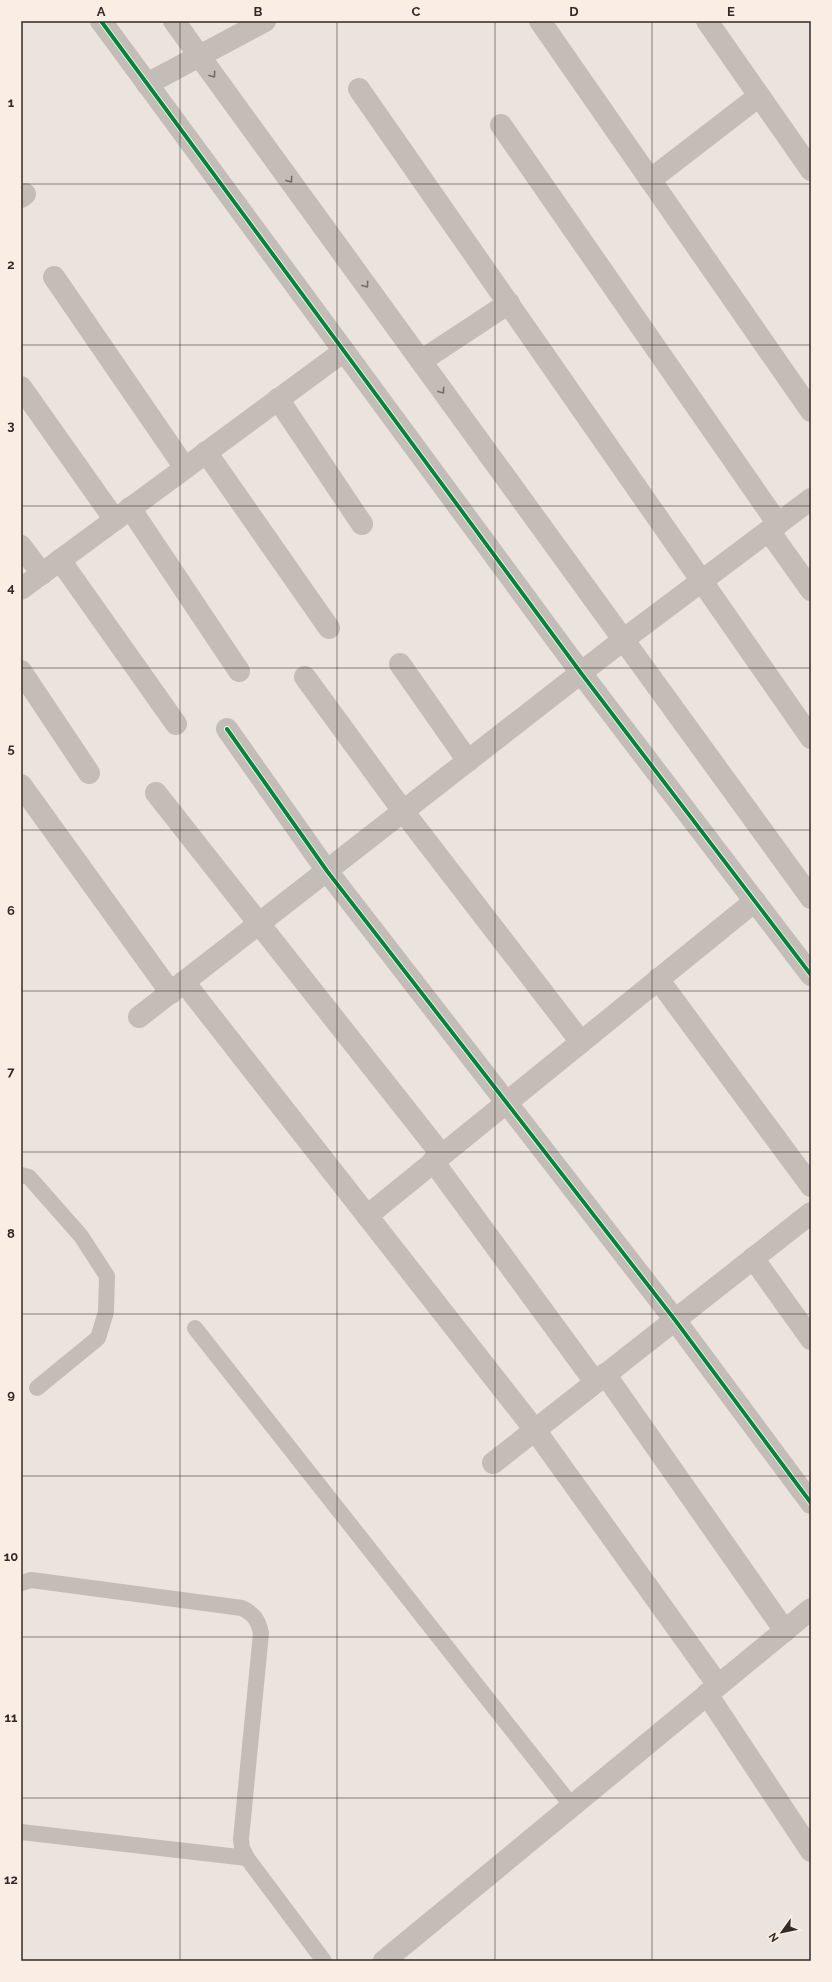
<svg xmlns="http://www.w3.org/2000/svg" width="832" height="1982" viewBox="0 0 832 1982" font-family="Raleway,sans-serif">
<rect width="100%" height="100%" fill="#ebe4de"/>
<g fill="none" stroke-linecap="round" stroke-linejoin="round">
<g stroke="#c4bcb7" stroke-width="16">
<path d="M21,1175L29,1177L81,1236L107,1276L106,1312L98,1338L37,1388"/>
<path d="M195,1328L572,1806"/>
<path d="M21,1583L31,1580L242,1608C254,1614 258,1620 261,1633L241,1839L242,1848L247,1858L324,1961"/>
<path d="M21,1832L247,1858"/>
</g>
<g stroke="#c4bcb7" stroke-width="22">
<path d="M101,21L581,673L811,975"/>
<path d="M174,21L811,898"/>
<path d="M540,21L811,411"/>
<path d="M707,21L811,170"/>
<path d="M147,84L265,21"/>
<path d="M359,89L811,738"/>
<path d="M501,125L778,524"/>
<path d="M650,180L759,96"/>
<path d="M21,197L25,194"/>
<path d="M54,277L185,468"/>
<path d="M421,361L509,303"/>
<path d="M21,387L115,520"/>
<path d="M278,399L362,524"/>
<path d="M206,452L329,628"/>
<path d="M130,508L239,671"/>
<path d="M769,531L811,590"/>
<path d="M21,546L42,574"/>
<path d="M60,560L176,724"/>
<path d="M21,589L344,351"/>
<path d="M400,664L468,761"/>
<path d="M21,671L89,773"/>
<path d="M305,677L403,811L581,1042"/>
<path d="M227,729L327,871L675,1320L811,1503"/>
<path d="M21,785L171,993"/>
<path d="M156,793L441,1154"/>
<path d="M658,979L811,1186"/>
<path d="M184,982L535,1430L718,1685"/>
<path d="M139,1017L623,640L811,499"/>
<path d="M433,1161L595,1382"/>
<path d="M367,1216L755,901"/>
<path d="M753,1258L811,1339"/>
<path d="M605,1374L785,1631"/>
<path d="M493,1463L811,1213"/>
<path d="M707,1694L811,1851"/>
<path d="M384,1961L811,1609"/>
</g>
<g stroke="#f9ede4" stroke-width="6">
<g id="cycleway">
<path d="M101,21L581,673L811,975"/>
<path d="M227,729L327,871L675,1320L811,1503"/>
</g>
</g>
<use href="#cycleway" stroke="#00873e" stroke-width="4"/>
</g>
<defs><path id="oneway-chevron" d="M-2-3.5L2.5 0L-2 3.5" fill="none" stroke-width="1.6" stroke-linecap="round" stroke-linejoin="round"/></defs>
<g stroke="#756b67">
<use href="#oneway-chevron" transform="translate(213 75) rotate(54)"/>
<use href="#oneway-chevron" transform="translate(290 180) rotate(54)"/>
<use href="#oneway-chevron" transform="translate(366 285) rotate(54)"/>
<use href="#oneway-chevron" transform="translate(442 391) rotate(54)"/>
</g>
<path fill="none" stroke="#342926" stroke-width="1" stroke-opacity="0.55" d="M180,21V1961M337,21V1961M495,21V1961M652,21V1961M21,184H811M21,345H811M21,506H811M21,668H811M21,830H811M21,991H811M21,1152H811M21,1314H811M21,1476H811M21,1637H811M21,1798H811"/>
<rect width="832" height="1982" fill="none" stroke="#f9ede4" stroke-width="44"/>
<g transform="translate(782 1932) rotate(237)" stroke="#f9ede4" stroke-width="3" paint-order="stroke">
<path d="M0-3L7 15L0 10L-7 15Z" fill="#342926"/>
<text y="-6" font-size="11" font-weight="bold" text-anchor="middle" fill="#342926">N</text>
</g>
<rect x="22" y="22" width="788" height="1938" fill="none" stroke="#342926" stroke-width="1.5"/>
<g font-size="13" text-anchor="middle" font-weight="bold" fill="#342926">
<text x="101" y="16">A</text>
<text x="258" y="16">B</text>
<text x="416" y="16">C</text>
<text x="574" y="16">D</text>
<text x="731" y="16">E</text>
<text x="11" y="107">1</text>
<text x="11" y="269">2</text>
<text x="11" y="430">3</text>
<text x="11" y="592">4</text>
<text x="11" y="753">5</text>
<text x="11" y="915">6</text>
<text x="11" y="1076">7</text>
<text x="11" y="1238">8</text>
<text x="11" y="1399">9</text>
<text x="11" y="1561">10</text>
<text x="11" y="1722">11</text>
<text x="11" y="1884">12</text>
</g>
</svg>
